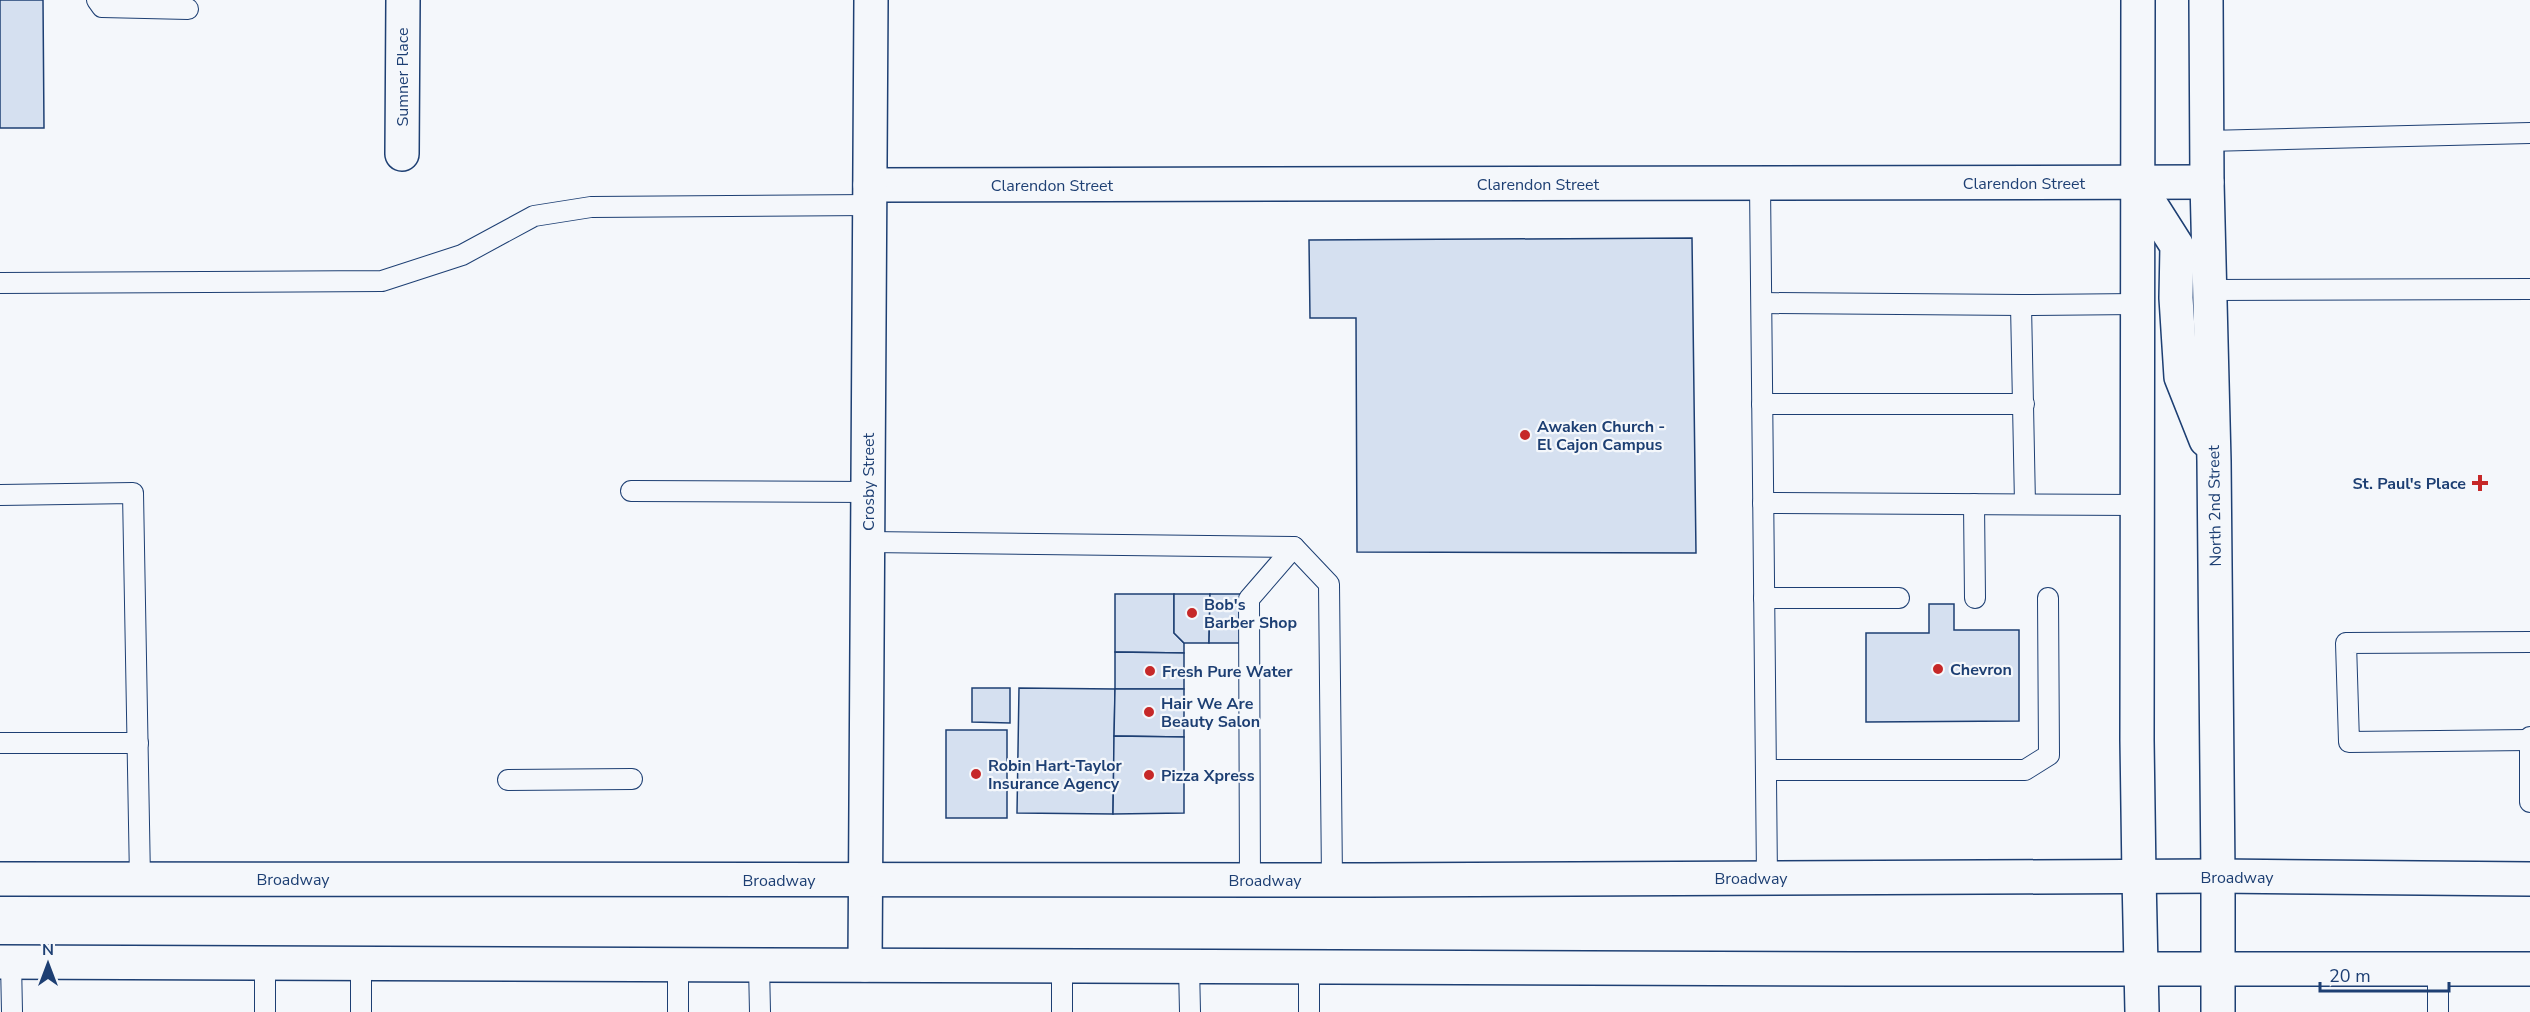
<svg xmlns="http://www.w3.org/2000/svg" width="2530" height="1012" viewBox="0 0 2530 1012" font-family="'Nunito Sans',sans-serif">
<rect width="100%" height="100%" fill="#f4f7fb"/>
<g fill="#d5e0f0" stroke="#1d3f73" stroke-width="1.5">
<path d="M0,0H43L44,128H0Z"/>
<path d="M1692,238L1696,553L1357,552L1356,318H1310L1309,240Z"/>
<path d="M1115,594H1174V633L1184,643V653L1115,652Z"/>
<path d="M1174,594H1210L1209,643H1184L1174,633Z"/>
<path d="M1210,594H1247V643H1209Z"/>
<path d="M1929,604H1954V630H2019V721L1866,722V633H1929Z"/>
<path d="M1115,652L1184,653V689H1115Z"/>
<path d="M972,688H1010V723L972,722Z"/>
<path d="M1019,688L1115,689L1113,814L1017,813Z"/>
<path d="M1115,689H1184V737L1114,736Z"/>
<rect x="946" y="730" width="61" height="88"/>
<path d="M1114,736L1184,737V813L1113,814Z"/>
</g>
<g fill="none" stroke-linecap="round" stroke-linejoin="round">
<g stroke="#1d3f73" stroke-width="22">
<g id="lane">
<path d="M97,0L102,7L188,9"/>
<path d="M2207,141L2530,133"/>
<path d="M1760,184L1767,878"/>
<path d="M0,283L382,281L462,255L534,216L591,207L870,205"/>
<path d="M2210,290L2530,289"/>
<path d="M1762,303L2021,305"/>
<path d="M1762,404H2024"/>
<path d="M631,491L868,492"/>
<path d="M0,495L133,493L140,879"/>
<path d="M1763,503L2137,505"/>
<path d="M1974,504L1975,598"/>
<path d="M2025,504L2021,305L2137,304"/>
<path d="M868,542L1294,547L1329,584L1332,880"/>
<path d="M1764,598H1899"/>
<path d="M2530,737V802"/>
<path d="M2528,740L2349,742L2346,643L2530,642"/>
<path d="M0,743H138"/>
<path d="M1766,770H2025L2049,755L2048,598"/>
<path d="M508,780L632,779"/>
<path d="M1250,880L1249,599L1294,547"/>
<path d="M11,962L12,1012"/>
<path d="M265,964V1012"/>
<path d="M361,964V1012"/>
<path d="M678,965V1012"/>
<path d="M759,965L760,1012"/>
<path d="M1062,966V1012"/>
<path d="M1189,966L1190,1012"/>
<path d="M1309,967V1012"/>
<path d="M2438,969V1012"/>
</g>
</g>
<g stroke="#1d3f73" stroke-width="36">
<g id="street">
<path d="M402,154L403,0"/>
<path d="M870,185L2207,182"/>
<path d="M865,965L871,0"/>
</g>
</g>
<g stroke="#1d3f73" stroke-width="36">
<g id="secondary">
<path d="M2138,0L2137,740L2139,877"/>
<path d="M2206,0L2207,182L2214,461L2218,876"/>
<path d="M2137,183L2177,246L2176,298L2181,377L2206,440"/>
</g>
</g>
<g stroke="#1d3f73" stroke-width="36">
<g id="primary">
<path d="M2218,876V1012"/>
<path d="M2139,877L2142,1012"/>
<path d="M0,879L1369,880L2218,876L2530,879"/>
<path d="M0,962L1855,969H2530"/>
</g>
</g>
<use href="#lane" stroke="#f4f7fb" stroke-width="20"/>
<use href="#street" stroke="#f4f7fb" stroke-width="33"/>
<use href="#secondary" stroke="#f4f7fb" stroke-width="33"/>
<use href="#primary" stroke="#f4f7fb" stroke-width="33"/>
</g>
<g fill="#c62828" stroke="#f4f7fb" stroke-width="2">
<circle cx="1525" cy="435" r="6"/>
<path d="M2477 474h6v6h6v6h-6v6h-6v-6h-6v-6h6z"/>
<circle cx="1192" cy="613" r="6"/>
<circle cx="1938" cy="669" r="6"/>
<circle cx="1150" cy="671" r="6"/>
<circle cx="1149" cy="712" r="6"/>
<circle cx="976" cy="774" r="6"/>
<circle cx="1149" cy="775" r="6"/>
</g>
<g text-anchor="middle" stroke-width="4.5" stroke-linejoin="round" paint-order="stroke">
<g font-size="16" fill="#1d3f73" stroke="#f4f7fb">
<text transform="translate(402 77) rotate(-90)" y="6">Sumner Place</text>
<text x="2024" y="189">Clarendon Street</text>
<text x="1538" y="190">Clarendon Street</text>
<text x="1052" y="191">Clarendon Street</text>
<text transform="translate(868 482) rotate(-90)" y="6">Crosby Street</text>
<text transform="translate(2214 506) rotate(-91)" y="6">North 2nd Street</text>
<text x="2237" y="883">Broadway</text>
<text x="1751" y="884">Broadway</text>
<text x="293" y="885">Broadway</text>
<text x="779" y="886">Broadway</text>
<text x="1265" y="886">Broadway</text>
</g>
<g font-size="16" font-weight="bold" fill="#1d3f73" stroke="#f4f7fb" text-anchor="start">
<text x="1537" y="432">Awaken Church -<tspan x="1537" dy="18">El Cajon Campus</tspan></text>
<text x="2466" y="489" text-anchor="end">St. Paul's Place</text>
<text x="1204" y="610">Bob's<tspan x="1204" dy="18">Barber Shop</tspan></text>
<text x="1950" y="675">Chevron</text>
<text x="1162" y="677">Fresh Pure Water</text>
<text x="1161" y="709">Hair We Are<tspan x="1161" dy="18">Beauty Salon</tspan></text>
<text x="988" y="771">Robin Hart-Taylor<tspan x="988" dy="18">Insurance Agency</tspan></text>
<text x="1161" y="781">Pizza Xpress</text>
</g>
</g>
<g transform="translate(48 964)" stroke="#f4f7fb" stroke-width="4.5" paint-order="stroke">
<path d="M0-4.5L10 22L0 15L-10 22Z" fill="#1d3f73"/>
<text y="-9" font-size="16" font-weight="bold" text-anchor="middle" fill="#1d3f73">N</text>
</g>
<path d="M2320 982v9h129v-9" fill="none" stroke="#1d3f73" stroke-width="3"/>
<text x="2329" y="982" font-size="18" fill="#1d3f73" stroke="#f4f7fb" stroke-width="4.5" paint-order="stroke">20 m</text>
</svg>
